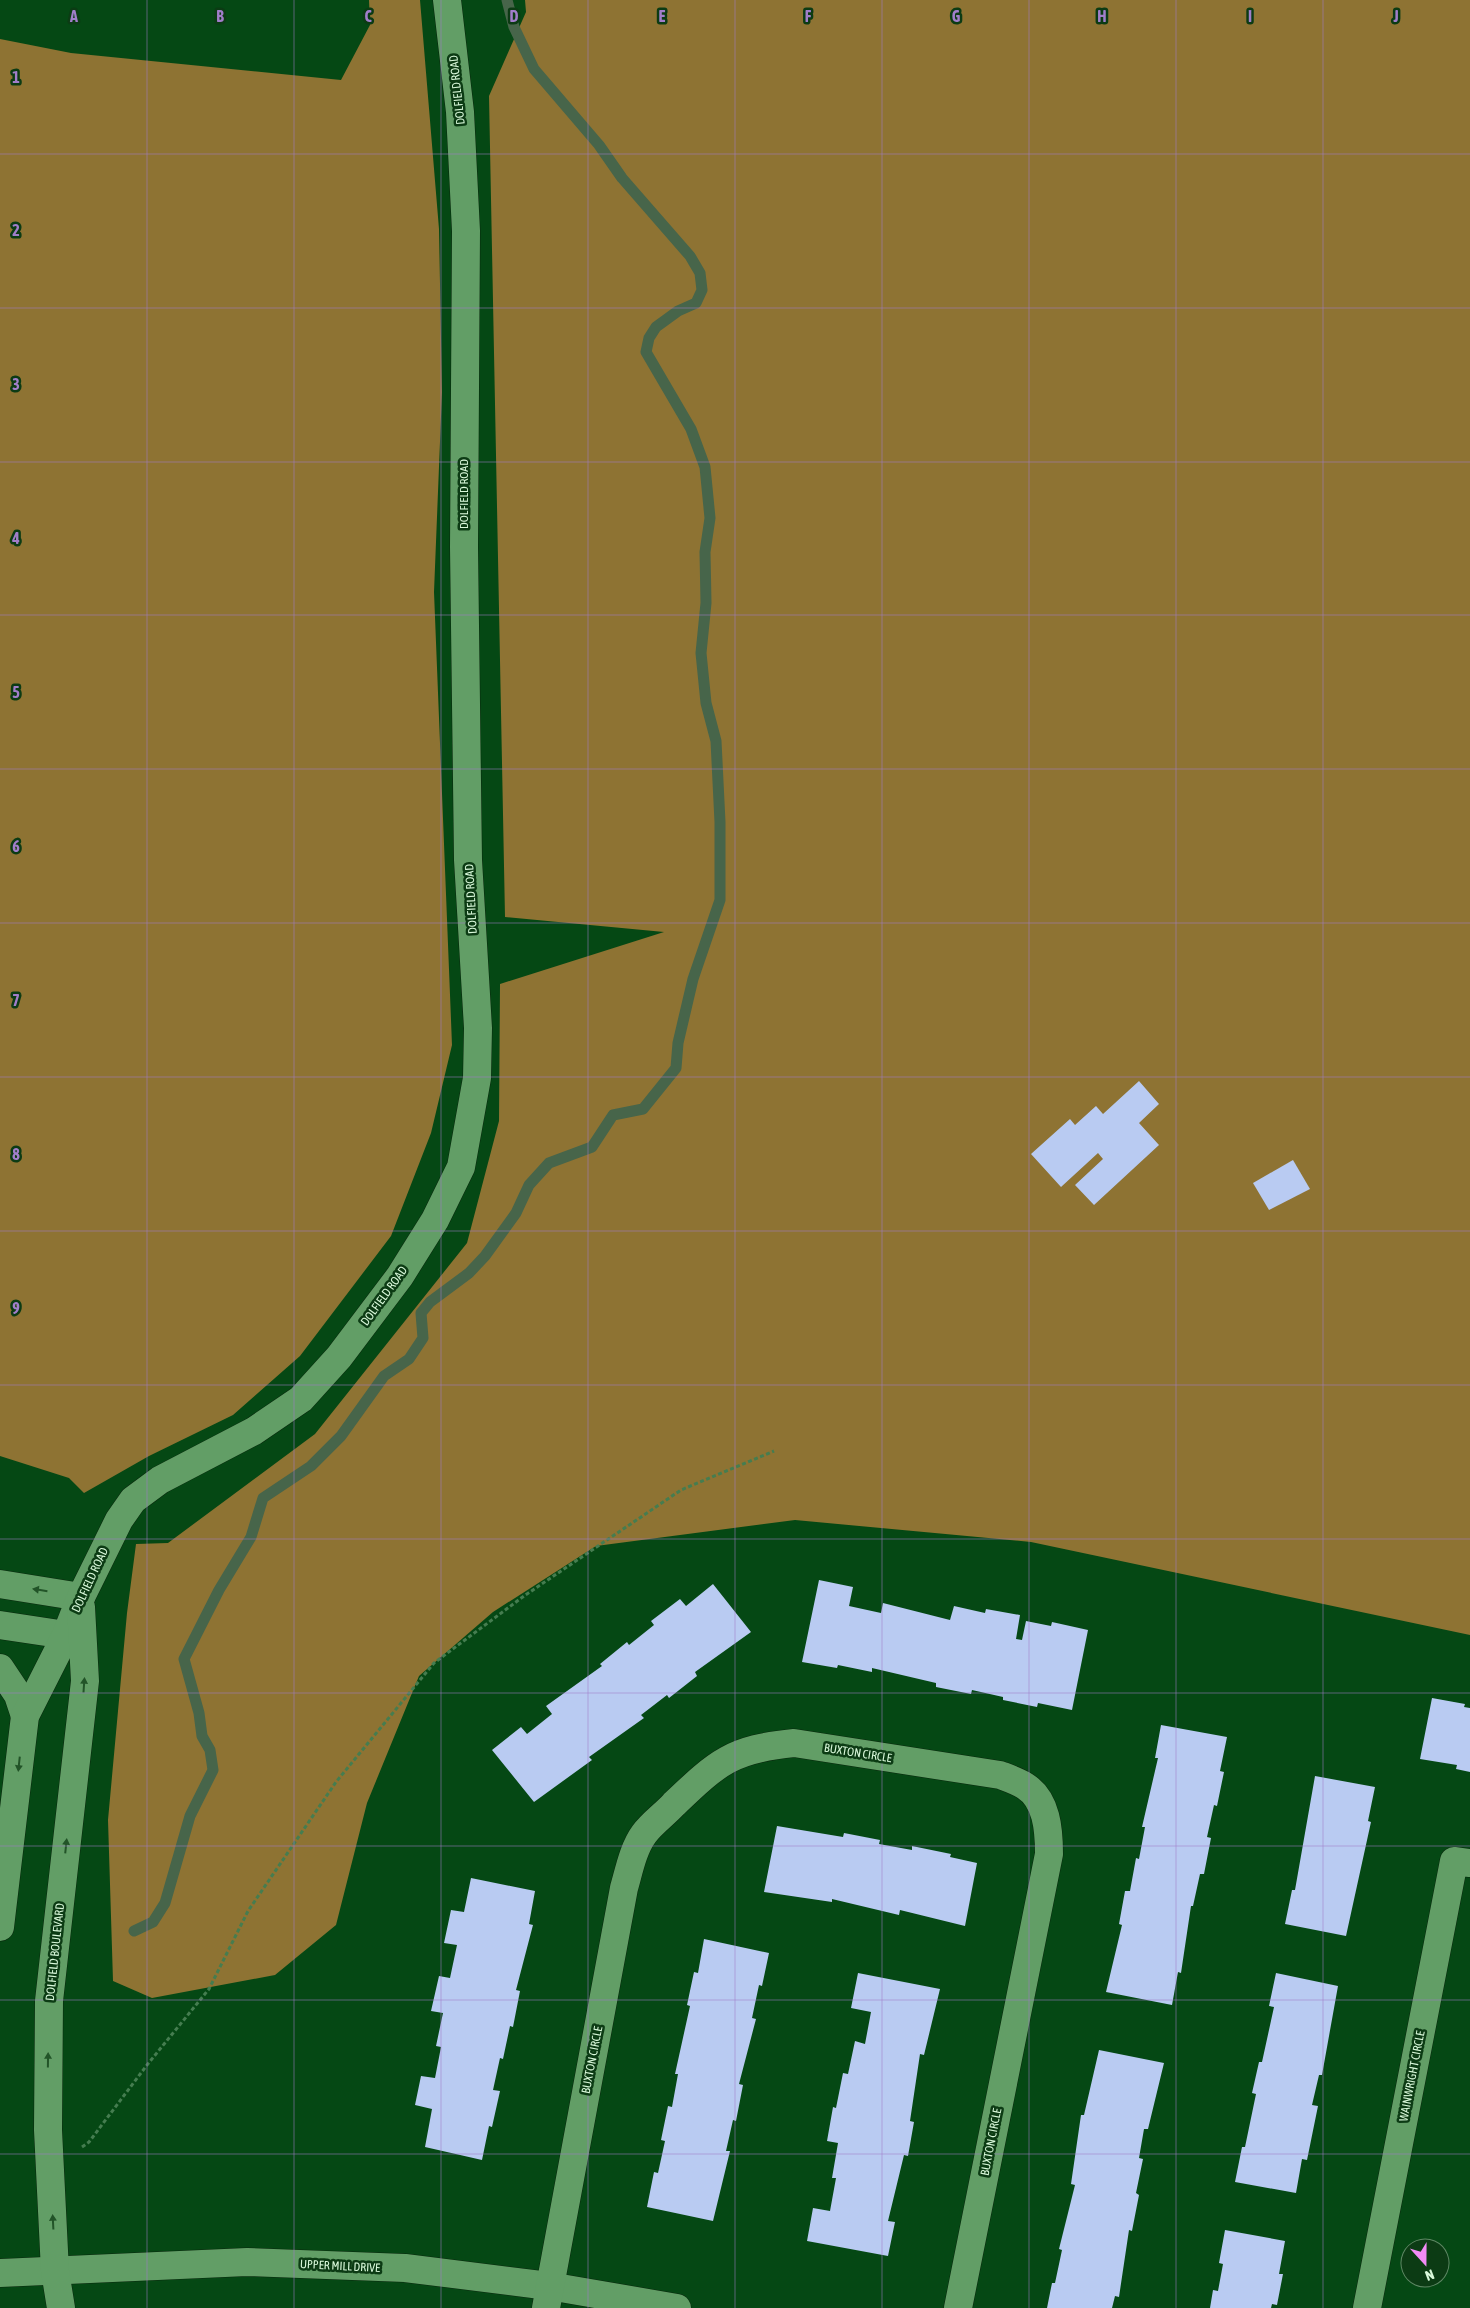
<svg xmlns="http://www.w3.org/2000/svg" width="1470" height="2308" viewBox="0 0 1470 2308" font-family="'Asap Condensed',sans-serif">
<rect width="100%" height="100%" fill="#054814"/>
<g fill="#8e7333">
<path d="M369,0H420L439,229L442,392L434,592L452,1045L431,1133L391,1236L300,1356L233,1415L149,1456L84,1493L69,1478L0,1456V39L71,53L341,80L370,25Z"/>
<path d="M525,0H1470V1635L1031,1542L795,1520L596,1546L493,1612L419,1676L367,1803L336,1925L275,1975L152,1998L113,1981L108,1820L127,1613L136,1544L168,1543L315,1434L467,1243L499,1121L500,984L664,932L505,917L489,96L526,12Z"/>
</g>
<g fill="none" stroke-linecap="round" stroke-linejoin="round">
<path stroke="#47654a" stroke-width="11" d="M134,1931L153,1922L165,1903L190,1816L213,1770L210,1750L202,1736L199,1713L184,1659L219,1590L251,1537L263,1498L311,1466L341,1436L384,1376L409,1359L423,1338L421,1313L430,1302L469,1273L485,1256L516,1213L529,1185L549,1163L592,1147L613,1115L643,1109L676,1068L678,1043L693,979L720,900V822L716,741L706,703L701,653L706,603L705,552L710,518L705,467L691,429L646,352L649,338L656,327L678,311L696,303L702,290L700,273L690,256L622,178L599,145L534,69L514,27L507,0"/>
</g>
<g fill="#b9cbf2">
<path d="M1139,1081L1159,1104L1139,1123L1159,1145L1094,1205L1075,1185L1103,1159L1098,1153L1061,1187L1031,1154L1070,1119L1075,1125L1096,1106L1103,1114Z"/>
<path d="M1293,1160L1310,1189L1269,1210L1253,1183Z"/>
<path d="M819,1580L853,1587L849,1606L881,1613L883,1603L950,1620L954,1606L985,1613L986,1609L1020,1615L1016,1639L1022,1640L1026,1621L1051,1626L1052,1622L1088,1630L1072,1710L1038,1703L1037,1707L1003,1700V1697L972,1690L971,1694L936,1687V1683L872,1668V1672L838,1665L837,1668L802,1662Z"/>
<path d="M713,1584L751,1632L695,1672L697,1676L669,1698L667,1695L641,1715L644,1718L589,1757L592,1760L534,1802L492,1750L521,1727L527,1734L552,1714L546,1706L602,1666L600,1664L627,1642L629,1645L654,1625L651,1621L680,1599L686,1606Z"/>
<path d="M1432,1698L1465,1704L1464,1707L1470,1708V1772L1456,1769L1457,1765L1420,1759Z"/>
<path d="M1161,1725L1227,1737L1220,1771L1224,1772L1217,1806L1214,1805L1207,1837L1211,1838L1204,1874H1200L1193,1906H1191L1181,1973L1178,1972L1172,2005L1106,1992L1122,1925L1119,1924L1125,1891H1130L1136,1858L1139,1859L1145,1827H1142L1158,1758H1155Z"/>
<path d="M1315,1776L1375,1787L1368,1821L1371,1822L1346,1936L1285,1924L1292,1890H1295Z"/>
<path d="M777,1826L843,1837L844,1833L880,1840L879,1844L912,1850V1846L951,1854L950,1857L977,1863L965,1926L900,1910L899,1915L832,1899V1902L764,1892Z"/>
<path d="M471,1878L535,1891L529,1924L533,1925L516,1990L520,1991L513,2027L510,2026L503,2059L500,2058L493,2090L500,2091L492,2127L489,2126L482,2160L425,2147L432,2109L415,2105L421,2076L435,2078L441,2047L436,2046L443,2013L431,2011L439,1976L450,1978L457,1945L444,1943L451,1910L464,1912Z"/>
<path d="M704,1939L769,1953L762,1986L759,1985L752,2018L756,2019L739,2084L743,2085L736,2121L733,2120L726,2151H730L713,2221L647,2207L654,2172L658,2173L665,2141L661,2140L668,2106L672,2107L678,2074H675L690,2006L687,2005L694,1972L698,1973Z"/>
<path d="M858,1973L940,1989L924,2055L920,2054L910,2121L914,2122L908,2156L904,2155L888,2221L895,2222L888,2256L807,2241L813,2208L830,2211L836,2178H832L838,2143L827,2141L833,2107L836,2108L843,2073L848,2074L855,2041L865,2044L871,2012L851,2008Z"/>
<path d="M1276,1973L1338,1986L1322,2075H1319L1312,2105L1318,2106L1307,2160L1302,2159L1296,2193L1235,2182L1242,2147H1245L1256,2094L1252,2093L1259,2062H1262L1274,2007L1269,2006Z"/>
<path d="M1099,2050L1164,2063L1148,2129H1144L1139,2158L1143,2159L1136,2193L1139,2195L1132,2231L1129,2230L1119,2297L1115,2296L1112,2308H1047L1052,2283H1055L1062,2250L1059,2249L1075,2185L1071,2184L1081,2115H1084Z"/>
<path d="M1225,2230L1285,2241L1279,2274H1283L1277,2305L1272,2304L1271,2308H1210L1213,2290L1218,2291L1223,2264L1219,2263Z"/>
</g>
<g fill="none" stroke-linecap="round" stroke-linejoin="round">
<g stroke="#0a290e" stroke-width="29">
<g id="street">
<path d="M0,2273L247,2262L405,2268L549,2286L677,2308"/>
<path d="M546,2308L624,1888C629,1871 633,1849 644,1834C652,1823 665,1814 674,1804C718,1762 732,1749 794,1743L1000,1775C1008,1778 1017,1781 1025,1786C1047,1800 1049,1830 1049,1854L958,2308"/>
<path d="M1367,2308L1454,1861L1470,1863"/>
</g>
</g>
<g stroke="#0a290e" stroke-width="29">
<g id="secondary">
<path d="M0,1584L81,1597"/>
<path d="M0,1625L66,1635"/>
<path d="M0,1668L18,1695L25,1716"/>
<path d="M0,1927L25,1716L66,1635L81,1597L119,1520L133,1500L160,1480L254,1431L301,1399L339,1357L400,1276L435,1220L461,1167L477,1078L478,1028L468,860L464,547L466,231L460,112L447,0"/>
<path d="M61,2308L55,2271L48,2130L49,2001L85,1681L81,1607"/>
</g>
</g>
<path stroke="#457d50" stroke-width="3" stroke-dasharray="4 2.5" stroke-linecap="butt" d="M82,2147L89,2142L147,2065L209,1989L248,1911L336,1782L434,1663L524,1596L681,1490L774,1451"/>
<use href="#street" stroke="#629e66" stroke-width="28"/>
<use href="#secondary" stroke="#629e66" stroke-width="28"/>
</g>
<defs><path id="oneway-solid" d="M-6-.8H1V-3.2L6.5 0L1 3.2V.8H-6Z" transform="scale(1.25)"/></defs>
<g fill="#225428">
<use href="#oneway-solid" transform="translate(40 1590) rotate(-171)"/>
<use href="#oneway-solid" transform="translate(84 1685) rotate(-86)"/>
<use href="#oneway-solid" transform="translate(19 1764) rotate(96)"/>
<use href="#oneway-solid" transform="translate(66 1846) rotate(-84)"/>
<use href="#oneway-solid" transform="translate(48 2060) rotate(-89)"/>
<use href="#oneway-solid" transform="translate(53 2222) rotate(-93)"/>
</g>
<path fill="none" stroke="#a17eca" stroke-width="1" stroke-opacity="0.55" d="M147,0V2308M294,0V2308M441,0V2308M588,0V2308M735,0V2308M882,0V2308M1029,0V2308M1176,0V2308M1323,0V2308M0,154H1470M0,308H1470M0,462H1470M0,615H1470M0,769H1470M0,923H1470M0,1077H1470M0,1231H1470M0,1385H1470M0,1539H1470M0,1693H1470M0,1846H1470M0,2000H1470M0,2154H1470"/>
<g text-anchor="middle" stroke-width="5" stroke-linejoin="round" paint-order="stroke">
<g font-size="12" fill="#daf9db" stroke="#0c3b14">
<text transform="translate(457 90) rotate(-96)" y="4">DOLFIELD ROAD</text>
<text transform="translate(464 494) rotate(-90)" y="4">DOLFIELD ROAD</text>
<text transform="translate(471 899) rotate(-93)" y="4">DOLFIELD ROAD</text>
<text transform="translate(384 1296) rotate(-54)" y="4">DOLFIELD ROAD</text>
<text transform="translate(90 1580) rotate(-65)" y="4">DOLFIELD ROAD</text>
<text transform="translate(858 1753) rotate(9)" y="4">BUXTON CIRCLE</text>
<text transform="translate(55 1952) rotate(-84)" y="4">DOLFIELD BOULEVARD</text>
<text transform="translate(592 2060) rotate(-79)" y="4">BUXTON CIRCLE</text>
<text transform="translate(1412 2076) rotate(-79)" y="4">WAINWRIGHT CIRCLE</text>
<text transform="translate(991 2142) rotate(-79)" y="4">BUXTON CIRCLE</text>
<text transform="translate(340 2266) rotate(3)" y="4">UPPER MILL DRIVE</text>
</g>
</g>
<g font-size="16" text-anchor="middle" font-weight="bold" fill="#a17eca" stroke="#0c3b14" stroke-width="5" stroke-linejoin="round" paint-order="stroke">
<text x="74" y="22">A</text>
<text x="220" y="22">B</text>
<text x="368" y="22">C</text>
<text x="514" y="22">D</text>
<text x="662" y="22">E</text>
<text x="808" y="22">F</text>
<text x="956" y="22">G</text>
<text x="1102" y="22">H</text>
<text x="1250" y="22">I</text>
<text x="1396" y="22">J</text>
<text x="16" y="83">1</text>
<text x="16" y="236">2</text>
<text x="16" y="390">3</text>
<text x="16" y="544">4</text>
<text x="16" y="698">5</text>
<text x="16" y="852">6</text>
<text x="16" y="1006">7</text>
<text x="16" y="1160">8</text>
<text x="16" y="1314">9</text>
</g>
<g transform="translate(1425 2263) rotate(159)"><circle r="24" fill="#0c3b14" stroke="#5e8764"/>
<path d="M0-4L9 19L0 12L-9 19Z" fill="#f18bf5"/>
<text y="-8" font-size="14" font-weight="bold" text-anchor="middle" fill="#daf9db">N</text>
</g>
</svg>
